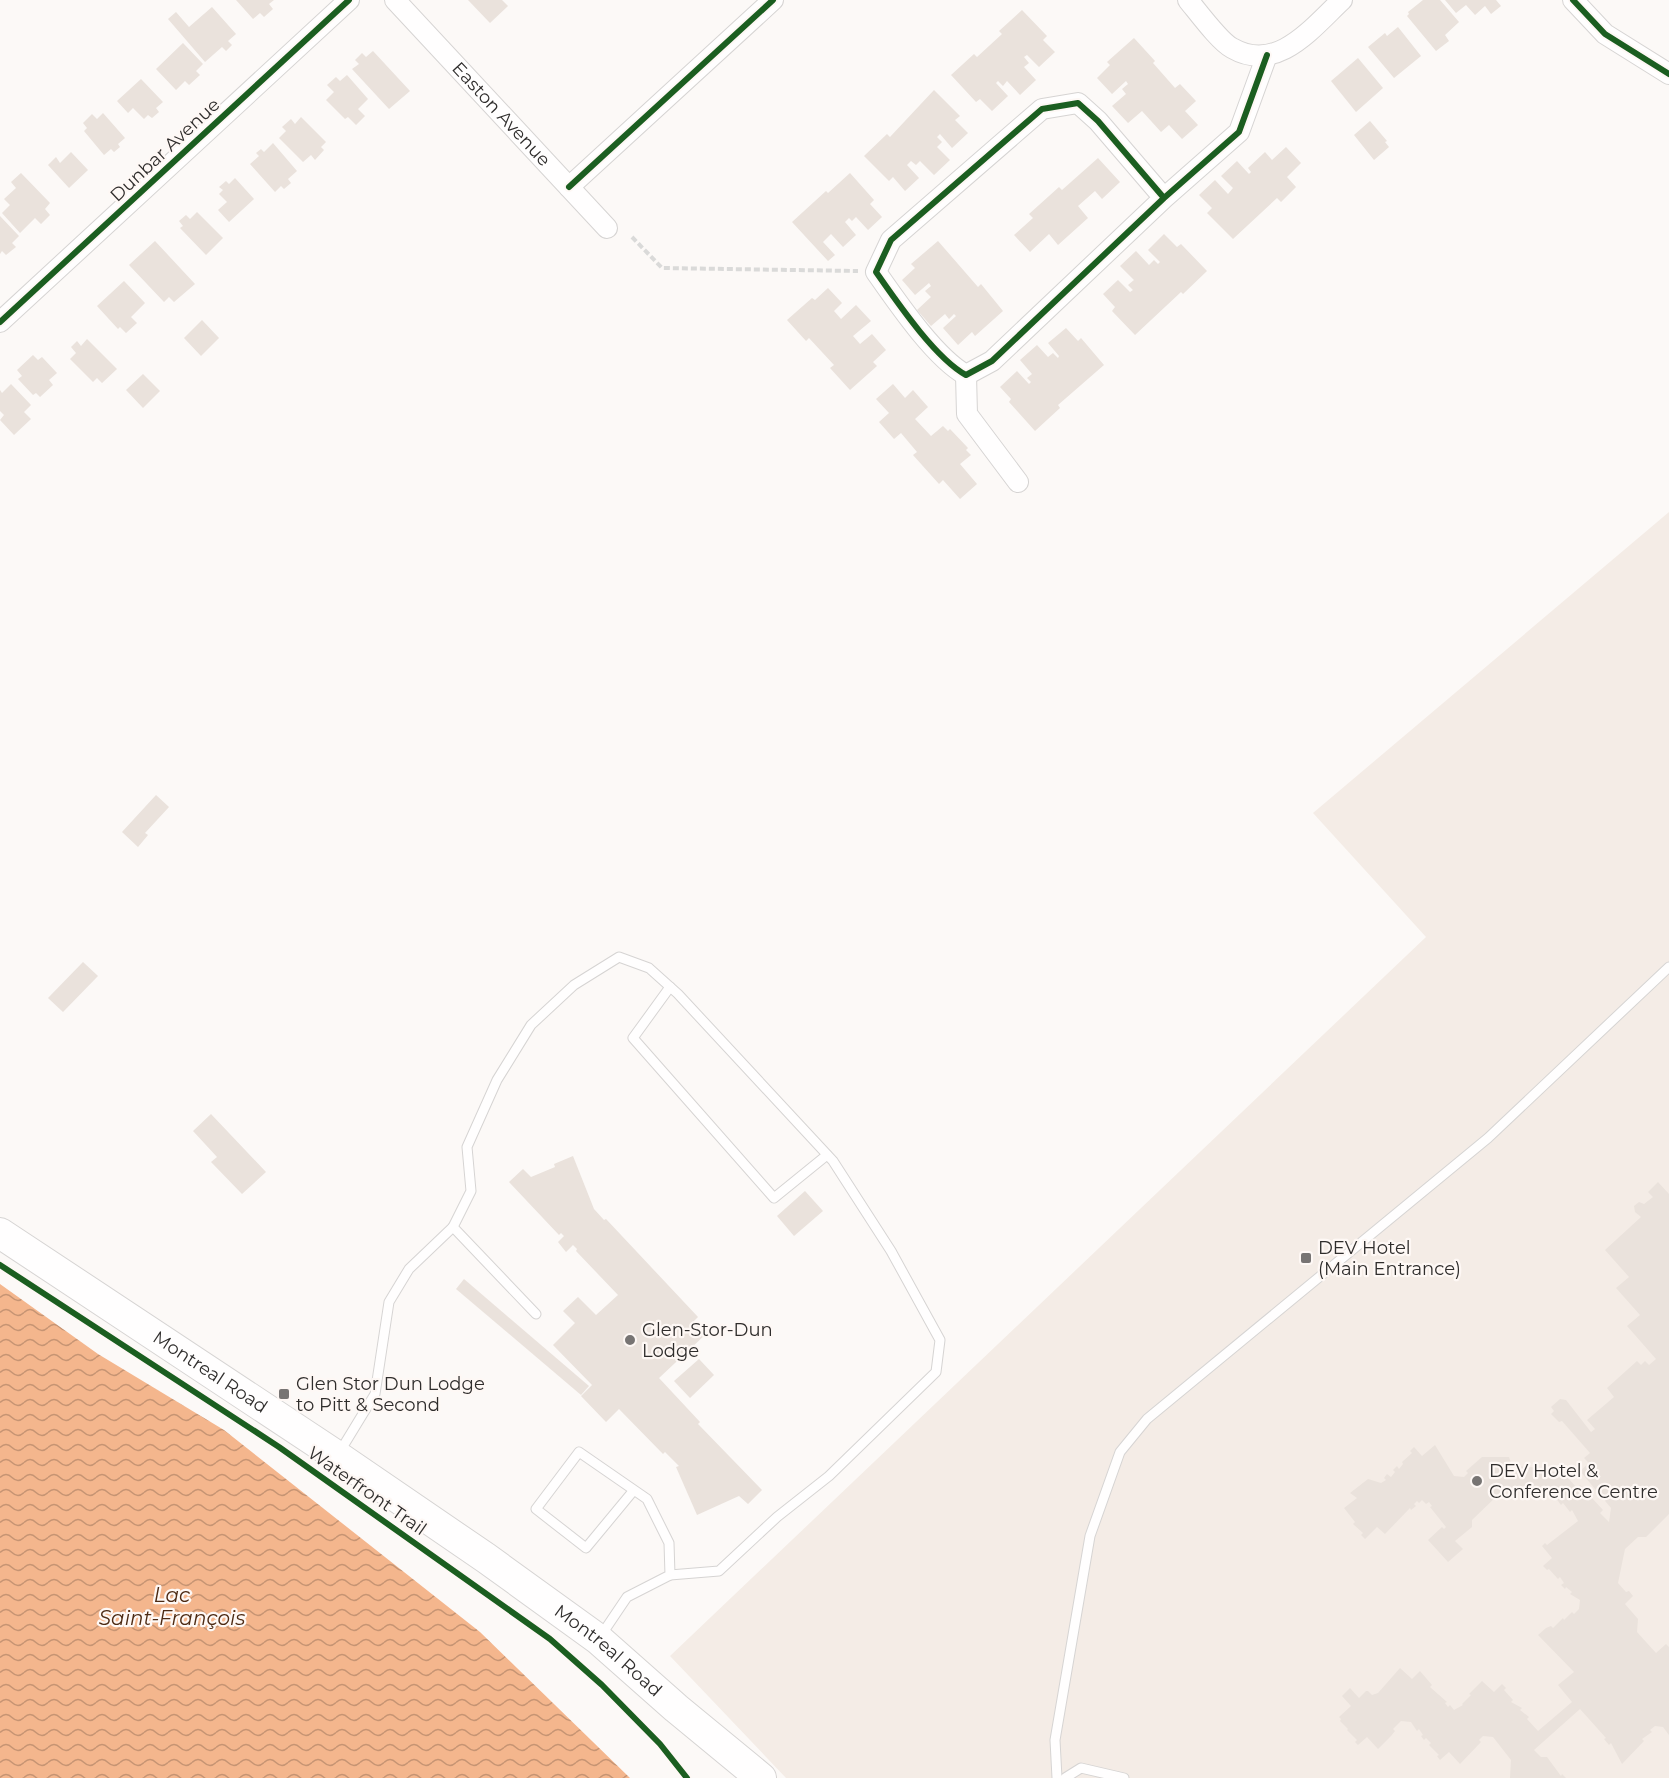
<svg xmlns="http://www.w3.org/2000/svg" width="1669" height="1778" viewBox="0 0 1669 1778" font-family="Montserrat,sans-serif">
<defs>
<pattern id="water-waves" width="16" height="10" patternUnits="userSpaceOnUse" patternTransform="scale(1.5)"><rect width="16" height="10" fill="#f4b68d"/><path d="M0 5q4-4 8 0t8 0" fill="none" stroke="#c69473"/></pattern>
</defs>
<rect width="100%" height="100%" fill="#fcf9f7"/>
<path fill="#f4ece6" d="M1669,512V1778H786L670,1656L1426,937L1313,813Z"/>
<path fill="url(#water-waves)" d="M0,1284L98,1354L224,1430L480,1632L630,1778H0Z"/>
<g fill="#eae2dc">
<path d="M236,0H274L269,4L273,9L264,17L260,13L253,19Z"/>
<path d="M468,0H502L508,6L490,23Z"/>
<path d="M1423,0H1440L1459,22L1445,35L1449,41L1436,51L1407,16L1409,14L1408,12Z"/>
<path d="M1445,0H1496L1501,6L1491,14L1485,6L1475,15L1466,5L1456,13Z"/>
<path d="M212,7L236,34L228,41L232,45L226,51L222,47L205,62L168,19L176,12L189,27Z"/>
<path d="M1022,10L1047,36L1043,40L1055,52L1039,67L1027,55L1024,57L1029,63L1024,67L1036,80L1020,95L1007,81L1003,86L998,81L996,83L1008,96L992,111L980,99L976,102L951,75L974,54L977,57L1002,34L999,31Z"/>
<path d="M1398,27L1421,56L1394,78L1368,47L1385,33L1387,36Z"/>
<path d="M1134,38L1155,61L1153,63L1175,88L1180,84L1196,101L1185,111L1198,125L1182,139L1169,125L1161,132L1142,111L1128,123L1112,106L1126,94L1122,89L1128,84L1126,81L1112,94L1097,78L1110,65L1107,62Z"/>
<path d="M183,43L203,64L196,71L200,75L189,85L185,81L176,90L156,69Z"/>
<path d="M373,51L410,91L389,109L352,69L359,64L355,60L362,53L366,57Z"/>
<path d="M1358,58L1383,88L1356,112L1331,81Z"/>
<path d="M347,75L368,99L358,109L365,116L356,125L348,117L345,119L326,100L334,92L327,85L336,77L340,81Z"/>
<path d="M141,79L163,102L156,108L159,112L152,118L148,115L144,119L133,108L128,113L117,101Z"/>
<path d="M934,90L960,116L955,120L968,133L952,148L940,134L937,137L942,142L937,147L950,160L934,175L920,161L916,165L911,161L907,165L919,178L905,191L893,177L889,181L864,156L887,134L890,137Z"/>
<path d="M103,113L125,138L118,144L120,147L114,152L111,149L104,155L84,131L87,128L83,123L92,114L97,119Z"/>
<path d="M301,117L326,142L321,147L324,150L315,160L311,155L303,162L279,138L286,131L282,127L291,119L295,124Z"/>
<path d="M1370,121L1387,141L1385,142L1389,147L1374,160L1354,135Z"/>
<path d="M273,143L297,171L288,179L291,183L284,189L281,186L275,192L250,164L259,156L256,153L261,149L264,152Z"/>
<path d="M1286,147L1301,163L1287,177L1296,187L1281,202L1277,198L1233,239L1207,213L1212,208L1199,195L1215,180L1228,194L1233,188L1221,176L1237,161L1249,174L1251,172L1248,168L1265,152L1272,160Z"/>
<path d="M71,152L88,170L69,188L48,165L56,157L60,163Z"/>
<path d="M1098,158L1120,182L1102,199L1095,191L1078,206L1088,218L1058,245L1049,234L1030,252L1014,235L1033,218L1029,214L1059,187L1062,190Z"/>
<path d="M21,173L50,203L45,209L50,215L41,224L35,218L20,233L2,213L10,205L4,199L16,188L11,182Z"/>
<path d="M850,173L874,200L870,204L882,217L868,230L856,217L852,221L849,218L845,222L856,235L843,247L831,234L823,242L835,255L828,261L792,222L826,191L828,193Z"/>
<path d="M235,178L254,199L229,222L218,210L227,202L219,194L223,190L219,187L226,181L229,184Z"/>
<path d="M197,212L223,238L206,255L180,228L183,226L179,221L186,215L190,219Z"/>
<path d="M0,216L19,236L12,243L16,247L6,255L2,251L0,254Z"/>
<path d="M1164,234L1177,247L1181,244L1207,271L1183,294L1181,292L1135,335L1112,311L1115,307L1103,294L1118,280L1130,292L1133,290L1128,285L1134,280L1120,266L1136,251L1149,265L1154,260L1158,264L1160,262L1148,250Z"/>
<path d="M155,241L195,284L174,302L169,297L164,302L129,265Z"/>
<path d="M938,241L978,287L981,284L1003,311L975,336L972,332L958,345L943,328L956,316L954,314L949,319L945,314L931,326L917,310L931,297L925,291L931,286L929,283L915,295L902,280L915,268L911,264Z"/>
<path d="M124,281L145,303L131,317L137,323L126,333L120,327L118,329L97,306Z"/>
<path d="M828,288L842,303L834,311L841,319L856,305L871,321L853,336L860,344L872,334L886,350L873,362L877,366L850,390L830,368L834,365L809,338L806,341L787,320L812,298L815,300Z"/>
<path d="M202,320L219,338L201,356L184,338Z"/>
<path d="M1066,328L1078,341L1081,338L1104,365L1058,405L1060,408L1035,431L1009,402L1011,399L1000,387L1017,371L1029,384L1031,382L1027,378L1032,374L1020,360L1037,345L1048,357L1053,353L1058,358L1059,356L1048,343Z"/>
<path d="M87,339L117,369L102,383L97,378L93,382L70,359L76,353L71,347L77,341L81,346Z"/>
<path d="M33,355L38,360L42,357L57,373L49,380L53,385L40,397L36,393L33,395L18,379L22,376L17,370Z"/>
<path d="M143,374L160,391L143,408L126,390Z"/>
<path d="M11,384L31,405L24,412L31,419L14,435L0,420L4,415L0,411V390L2,393Z"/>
<path d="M893,384L905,398L913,390L928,407L915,419L931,436L943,426L948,431L950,429L968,448L966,450L971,455L960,464L977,484L960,499L943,480L939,484L913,455L917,452L901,433L894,439L879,422L889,413L876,399Z"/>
<path d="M156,795L169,807L145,833L148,835L138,847L122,832Z"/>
<path d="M83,962L98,976L63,1012L48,998Z"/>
<path d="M211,1114L266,1172L242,1194L211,1162L217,1157L193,1131Z"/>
<path d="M573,1156L594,1209L604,1220L606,1219L698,1317L694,1321L706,1334L659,1378L700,1422L698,1424L762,1490L748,1504L739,1496L697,1515L676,1467L679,1466L665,1452L663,1454L619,1409L606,1422L581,1396L592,1385L553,1345L575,1323L563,1311L578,1297L596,1315L618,1295L576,1251L577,1249L573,1245L566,1252L558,1242L564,1236L561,1233L559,1235L509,1182L523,1169L531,1177L555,1167L554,1164Z"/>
<path d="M1658,1182L1669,1194V1514L1646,1537H1638L1625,1549L1618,1583L1626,1592L1629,1591L1633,1596L1625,1604L1638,1619L1637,1632L1656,1653L1666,1644L1669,1647V1735L1663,1727L1655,1726L1650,1730L1652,1732L1642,1739L1644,1741L1622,1764L1611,1743L1609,1745L1604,1739L1606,1738L1580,1709L1534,1750L1541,1757H1547L1561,1776L1562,1774L1566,1778H1510L1511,1760L1493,1737L1483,1736L1479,1740L1481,1742L1460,1764L1449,1752L1440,1760L1437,1756L1439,1755L1429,1745L1431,1743L1426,1738L1424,1740L1421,1736L1423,1735L1419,1729L1417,1731L1411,1722L1401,1721L1393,1729L1395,1731L1391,1736L1378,1749L1367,1737L1358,1745L1355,1742L1357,1740L1347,1730L1348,1729L1340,1721L1341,1719L1339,1717L1351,1706L1342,1696L1350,1688L1359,1698L1366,1691H1368L1372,1695L1378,1693L1400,1668L1412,1679L1420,1671L1432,1685L1430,1687L1447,1702L1445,1703L1448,1707L1450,1705L1454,1710L1463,1705L1462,1704L1471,1695L1469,1694L1482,1681L1494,1692L1502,1684L1506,1688L1504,1690L1513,1700L1511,1702L1522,1708L1520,1710L1529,1717L1527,1719L1538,1731L1572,1702L1558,1685L1574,1672L1538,1635L1546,1628L1551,1626L1553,1628L1563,1618L1564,1620L1572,1612L1574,1614L1579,1609L1580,1600L1570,1594L1572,1592L1566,1587L1565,1589L1561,1585L1564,1583L1560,1577L1558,1579L1549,1569L1547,1570L1543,1566L1552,1558L1542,1546L1545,1543L1547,1545L1578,1521L1572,1510L1570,1512L1563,1503L1561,1505L1555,1497L1553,1499L1549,1491L1536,1489V1492L1526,1489L1525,1492L1516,1490L1515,1493L1506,1492L1502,1497L1499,1494L1472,1520V1527L1455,1541L1463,1549L1448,1562L1428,1540L1442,1527L1444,1529L1446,1527L1430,1507L1432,1506L1429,1502L1426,1504L1422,1500L1419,1503L1417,1501L1414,1504L1416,1506L1411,1510L1410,1508L1385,1534L1377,1527L1365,1539L1361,1535L1363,1533L1353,1524L1355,1522L1344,1508L1357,1498L1350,1493L1368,1479L1381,1483L1386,1480L1384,1478L1387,1474L1391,1477L1395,1472L1393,1470L1397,1466L1399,1469L1403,1464L1402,1462L1412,1453L1410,1451L1414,1447L1422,1456L1435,1445L1454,1476L1464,1477L1468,1473L1466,1471L1482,1457H1509L1512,1466L1547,1468L1546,1471L1557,1472L1560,1469L1577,1488L1580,1485L1603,1510L1600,1513L1609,1522L1611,1508L1580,1471L1589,1463L1584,1458L1590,1453L1562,1421L1559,1422L1551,1414L1554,1411L1551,1407L1560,1399L1566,1400L1591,1432L1595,1429L1587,1420L1614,1397L1607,1388L1637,1361L1641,1365L1645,1361L1649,1365L1656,1359L1627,1326L1640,1315L1616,1288L1629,1277L1605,1250L1641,1217L1635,1212L1634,1206L1639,1202L1644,1204L1653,1197L1648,1192Z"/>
<path d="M805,1191L823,1211L794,1236L777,1216Z"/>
<path d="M464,1279L589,1386L581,1395L456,1289Z"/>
<path d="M699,1359L714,1375L690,1398L674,1381Z"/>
</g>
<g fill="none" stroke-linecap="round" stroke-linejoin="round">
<g stroke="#d6d4d3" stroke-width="11">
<g id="service">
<path d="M670,987L633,1038L774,1198L827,1155"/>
<path d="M536,1314L453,1227L471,1191L467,1147L497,1080L531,1025L574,985L619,957L649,968L678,994L833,1161L891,1251L940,1340L936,1372L829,1476L777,1517L719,1571L670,1575"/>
<path d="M339,1453L375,1394L389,1302L409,1269L453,1227"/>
<path d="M600,1637L627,1597L670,1575L669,1543L647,1499L579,1452L536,1509L586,1548L634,1490"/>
<path d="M1057,1778L1055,1740L1090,1536L1120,1452L1147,1419L1488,1138L1669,967"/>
<path d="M1065,1778L1081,1768L1124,1778"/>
</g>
</g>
<g stroke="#d6d4d3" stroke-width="22">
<g id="minor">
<path id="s1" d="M395,0L607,228"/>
<path d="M1188,0C1198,12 1220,42 1232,48C1277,74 1312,28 1342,0"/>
<path d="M1573,0L1605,34L1669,74"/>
<path d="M569,187L773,0"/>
<path d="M1164,198L1098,121L1078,103L1042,109L891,240L876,272C897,302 935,358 966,375L992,361L1164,198L1239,132L1267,55"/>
<path d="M0,322L349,0"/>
<path d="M966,375L967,414L1018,482"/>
</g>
</g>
<g stroke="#d6d4d3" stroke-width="32">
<g id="primary">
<path id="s2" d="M0,1233L337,1456L486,1558L598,1639L676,1708L761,1778"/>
</g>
</g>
<path stroke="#dadad9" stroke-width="4" stroke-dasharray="6 3" stroke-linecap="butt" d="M632,237L662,268L858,271"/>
<use href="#service" stroke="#fffefe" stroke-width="9"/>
<use href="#minor" stroke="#fffefe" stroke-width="20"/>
<use href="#primary" stroke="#fffefe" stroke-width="30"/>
<g stroke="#fef8f5" stroke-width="10">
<g id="cycleway">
<path d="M1573,0L1605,34L1669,74"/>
<path d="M569,187L773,0"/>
<path d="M1164,198L1098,121L1078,103L1042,109L891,240L876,272C897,302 935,358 966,375L992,361L1164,198L1239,132L1267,55"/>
<path d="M0,322L349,0"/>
<path d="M0,1265L279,1447L550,1639L602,1685L660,1744L687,1778"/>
</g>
</g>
<use href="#cycleway" stroke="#1b5e20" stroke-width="6"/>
</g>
<g fill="#777473" stroke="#fef8f5" stroke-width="2">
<rect x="1300" y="1252" width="12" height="12" rx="3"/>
<circle cx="630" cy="1340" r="6"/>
<rect x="278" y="1388" width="12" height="12" rx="3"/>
<circle cx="1477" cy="1481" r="6"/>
</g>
<g text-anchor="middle" stroke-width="4.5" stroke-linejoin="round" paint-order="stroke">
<g font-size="18" fill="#2f2d2c" stroke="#fef8f5">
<text dy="6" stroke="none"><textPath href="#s1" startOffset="156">Easton Avenue</textPath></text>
<text transform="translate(165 150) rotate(-43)" y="6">Dunbar Avenue</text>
<text dy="6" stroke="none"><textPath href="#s2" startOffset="252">Montreal Road</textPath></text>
<text transform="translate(367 1491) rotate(35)" y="6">Waterfront Trail</text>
<text dy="6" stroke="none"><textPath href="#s2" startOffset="738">Montreal Road</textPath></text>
</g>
<g font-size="18" fill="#2f2d2c" stroke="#fef8f5" text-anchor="start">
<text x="1318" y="1254">DEV Hotel<tspan x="1318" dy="21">(Main Entrance)</tspan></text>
<text x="642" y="1336">Glen-Stor-Dun<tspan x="642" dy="21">Lodge</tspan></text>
<text x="296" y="1390">Glen Stor Dun Lodge<tspan x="296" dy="21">to Pitt &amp; Second</tspan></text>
<text x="1489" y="1477">DEV Hotel &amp;<tspan x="1489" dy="21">Conference Centre</tspan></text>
</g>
<g font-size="20" font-style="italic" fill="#4d2a13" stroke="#fef8f5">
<text x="172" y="1602">Lac<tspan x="172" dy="23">Saint-François</tspan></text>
</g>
</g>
</svg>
